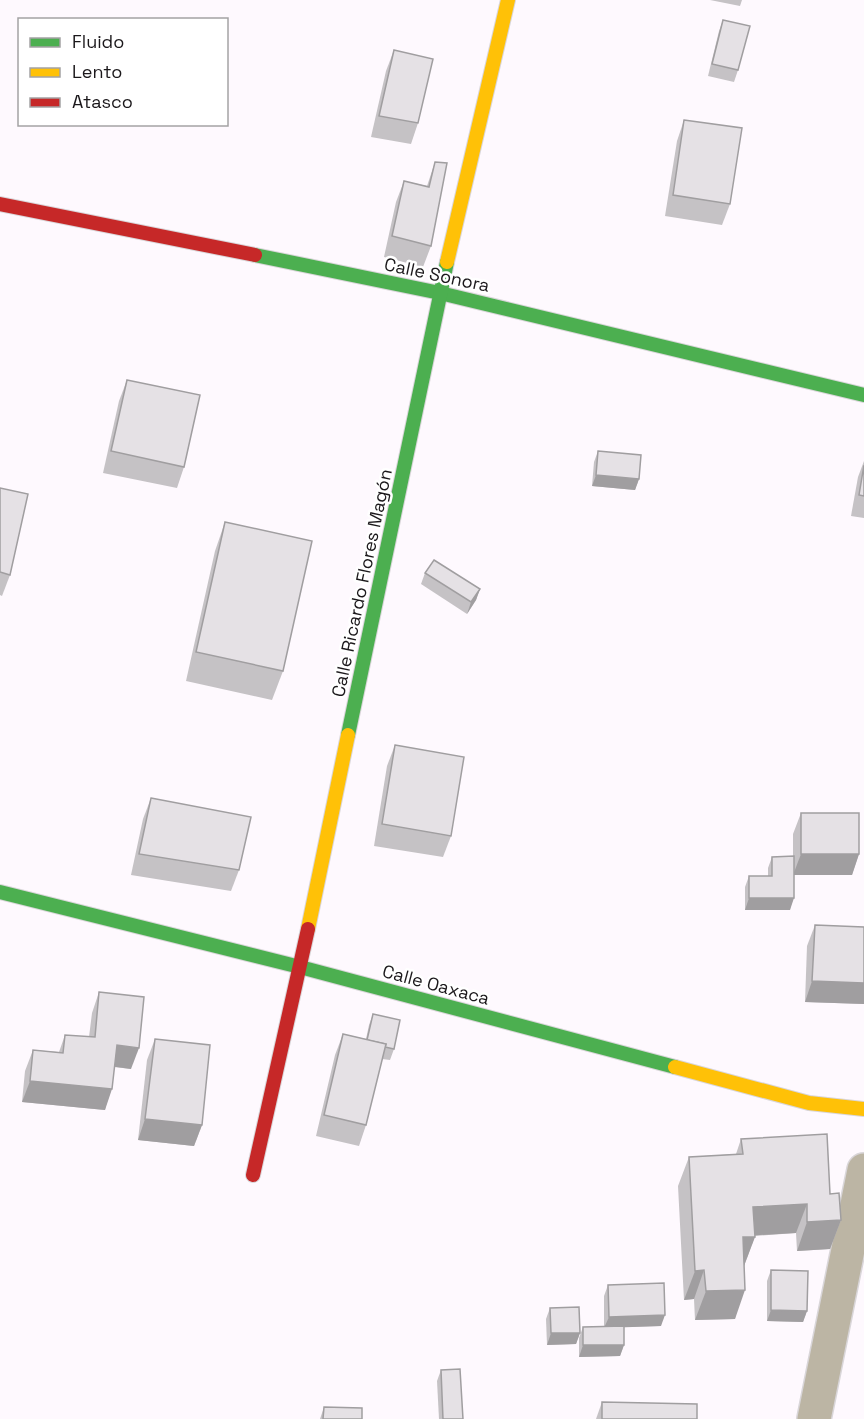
<svg xmlns="http://www.w3.org/2000/svg" width="864" height="1419" viewBox="0 0 864 1419" font-family="'Space Grotesk',sans-serif">
<rect width="100%" height="100%" fill="#fef9fe"/>
<g fill="none" stroke-linecap="round" stroke-linejoin="round">
<g stroke="#d9d6d9" stroke-width="36">
<path id="street" d="M814,1419L864,1170"/>
</g>
<g stroke="#d9d6d9" stroke-width="16">
<g id="fast">
<path d="M255,255L440,293L864,395"/>
<path d="M348,735L447,262"/>
<path d="M0,892L300,967L675,1067"/>
</g>
</g>
<g stroke="#d9d6d9" stroke-width="16">
<g id="slow">
<path d="M447,262L508,0"/>
<path d="M308,929L348,735"/>
<path d="M675,1067L809,1103L864,1109"/>
</g>
</g>
<g stroke="#d9d6d9" stroke-width="16">
<g id="jam">
<path d="M0,204L255,255"/>
<path d="M253,1175L308,929"/>
</g>
</g>
<use href="#street" stroke="#bcb5a4" stroke-width="33"/>
<use href="#fast" stroke="#4caf50" stroke-width="14"/>
<use href="#slow" stroke="#ffc107" stroke-width="14"/>
<use href="#jam" stroke="#c62828" stroke-width="14"/>
</g>
<g fill="#c5c2c5">
<path d="M710,0H742L740,6Z"/>
<path d="M723,20L738,70L734,82L708,76L719,31Z"/>
<path d="M394,50L418,123L411,144L371,137L386,71Z"/>
<path d="M684,120L730,204L722,225L665,216L677,141Z"/>
<path d="M435,162L431,246L423,267L384,257L396,202L404,181L427,186Z"/>
<path d="M127,380L184,467L177,488L103,473L119,401Z"/>
<path d="M598,451L639,479L635,490L592,486L594,462Z"/>
<path d="M864,461V518L851,516L858,477Z"/>
<path d="M0,488L10,575L2,596L0,595Z"/>
<path d="M225,522L283,671L272,700L186,681L215,551Z"/>
<path d="M425,573L480,589L476,600L467,614L421,584Z"/>
<path d="M395,745L451,836L443,857L374,846L387,766Z"/>
<path d="M151,798L239,870L231,891L131,875L143,819Z"/>
<path d="M801,813L859,854L852,875H794L790,910H745V887L749,876H768V868L772,857L793,856V834Z"/>
<path d="M815,925L864,927V1004L805,1002L807,946Z"/>
<path d="M99,992L131,1069L114,1067L105,1110L22,1102L25,1071L33,1050L59,1052L65,1035L89,1037L92,1013Z"/>
<path d="M373,1014L394,1049L390,1060L382,1059L366,1125L359,1146L316,1136L335,1055L343,1034L366,1039L369,1025Z"/>
<path d="M155,1039L202,1125L194,1146L138,1140L147,1060Z"/>
<path d="M741,1139L830,1194L841,1220L830,1249L797,1251L796,1233L755,1236L744,1266L735,1319L695,1320L694,1299L684,1300L678,1186L689,1157L736,1154Z"/>
<path d="M771,1270L807,1311L803,1322L767,1321V1281Z"/>
<path d="M608,1285L661,1326L624,1327V1345L620,1356L579,1357V1338L583,1327L604,1326V1296Z"/>
<path d="M550,1308L580,1333L576,1344L547,1345L546,1319Z"/>
<path d="M441,1370L463,1419H439L437,1381Z"/>
<path d="M602,1402L697,1419H596Z"/>
<path d="M324,1407L362,1419H320Z"/>
</g>
<g fill="#a09ea0">
<path d="M596,475L639,479L635,490L592,486Z"/>
<path d="M480,589L476,600L467,614L471,602Z"/>
<path d="M801,854H859L852,875H793Z"/>
<path d="M749,898H794L790,910H745Z"/>
<path d="M812,981L864,983V1004L805,1002Z"/>
<path d="M117,1045L139,1048L131,1069L109,1066Z"/>
<path d="M30,1081L112,1089L105,1110L22,1102Z"/>
<path d="M145,1119L202,1125L194,1146L138,1140Z"/>
<path d="M807,1204L796,1233L743,1236L753,1207Z"/>
<path d="M841,1220L830,1249L797,1251L807,1222Z"/>
<path d="M743,1237H755L744,1266Z"/>
<path d="M704,1270L694,1299L684,1300L695,1271Z"/>
<path d="M745,1290L735,1319L695,1320L706,1291Z"/>
<path d="M771,1310L807,1311L803,1322L767,1321Z"/>
<path d="M665,1315L661,1326L604,1328L609,1317Z"/>
<path d="M551,1333H580L576,1344L547,1345Z"/>
<path d="M583,1345H624L620,1356L579,1357Z"/>
</g>
<g fill="#e5e1e5" stroke="#a09ea0" stroke-width="1.5">
<path d="M723,20L750,26L738,70L712,64Z"/>
<path d="M394,50L433,59L418,123L379,116Z"/>
<path d="M684,120L742,128L730,204L673,195Z"/>
<path d="M435,162L447,163L431,246L392,236L404,181L429,187Z"/>
<path d="M127,380L200,395L184,467L111,451Z"/>
<path d="M598,451L641,455L639,479L596,475Z"/>
<path d="M864,465V496L859,495Z"/>
<path d="M0,488L28,494L10,575L0,572Z"/>
<path d="M225,522L312,541L283,671L196,652Z"/>
<path d="M434,560L480,589L471,602L425,573Z"/>
<path d="M395,745L464,757L451,836L382,824Z"/>
<path d="M151,798L251,817L239,870L139,854Z"/>
<rect x="801" y="813" width="58" height="41"/>
<path d="M794,856V898H749V876H772V857Z"/>
<path d="M815,925L864,927V983L812,981Z"/>
<path d="M99,992L144,997L139,1048L117,1045L112,1089L30,1081L33,1050L63,1053L65,1035L95,1037Z"/>
<path d="M373,1014L400,1020L394,1049L385,1047L386,1044L367,1040Z"/>
<path d="M343,1034L386,1044L366,1125L324,1115Z"/>
<path d="M155,1039L210,1045L202,1125L145,1119Z"/>
<path d="M827,1134L830,1194L839,1193L841,1220L807,1222V1204L753,1207L755,1237H743L745,1290L706,1291L704,1270L695,1271L689,1157L743,1154L741,1139Z"/>
<path d="M771,1270L808,1271L807,1311L771,1310Z"/>
<path d="M664,1283L665,1315L609,1317L608,1285Z"/>
<path d="M579,1307L580,1333H551L550,1308Z"/>
<path d="M624,1326V1345H583V1327Z"/>
<path d="M460,1369L463,1419H443L441,1370Z"/>
<path d="M602,1402L697,1404V1419H602Z"/>
<path d="M324,1407L362,1408V1419H323Z"/>
</g>
<g text-anchor="middle" stroke-width="5" stroke-linejoin="round" paint-order="stroke">
<g font-size="18" fill="#1b181b" stroke="#fff">
<text transform="translate(437 275) rotate(12)" y="6">Calle Sonora</text>
<text transform="translate(362 583) rotate(-78)" y="6">Calle Ricardo Flores Magón</text>
<text transform="translate(436 985) rotate(15)" y="6">Calle Oaxaca</text>
</g>
</g>
<rect x="18" y="18" width="210" height="108" fill="#ffffff" stroke="#a4a3a4" stroke-width="1.5"/>
<rect x="30" y="38" width="30" height="9" fill="#4caf50" stroke="#a4a3a4" stroke-width="1.5"/>
<text x="72" y="48" font-size="18" fill="#1b181b">Fluido</text>
<rect x="30" y="68" width="30" height="9" fill="#ffc107" stroke="#a4a3a4" stroke-width="1.5"/>
<text x="72" y="78" font-size="18" fill="#1b181b">Lento</text>
<rect x="30" y="98" width="30" height="9" fill="#c62828" stroke="#a4a3a4" stroke-width="1.5"/>
<text x="72" y="108" font-size="18" fill="#1b181b">Atasco</text>
</svg>
